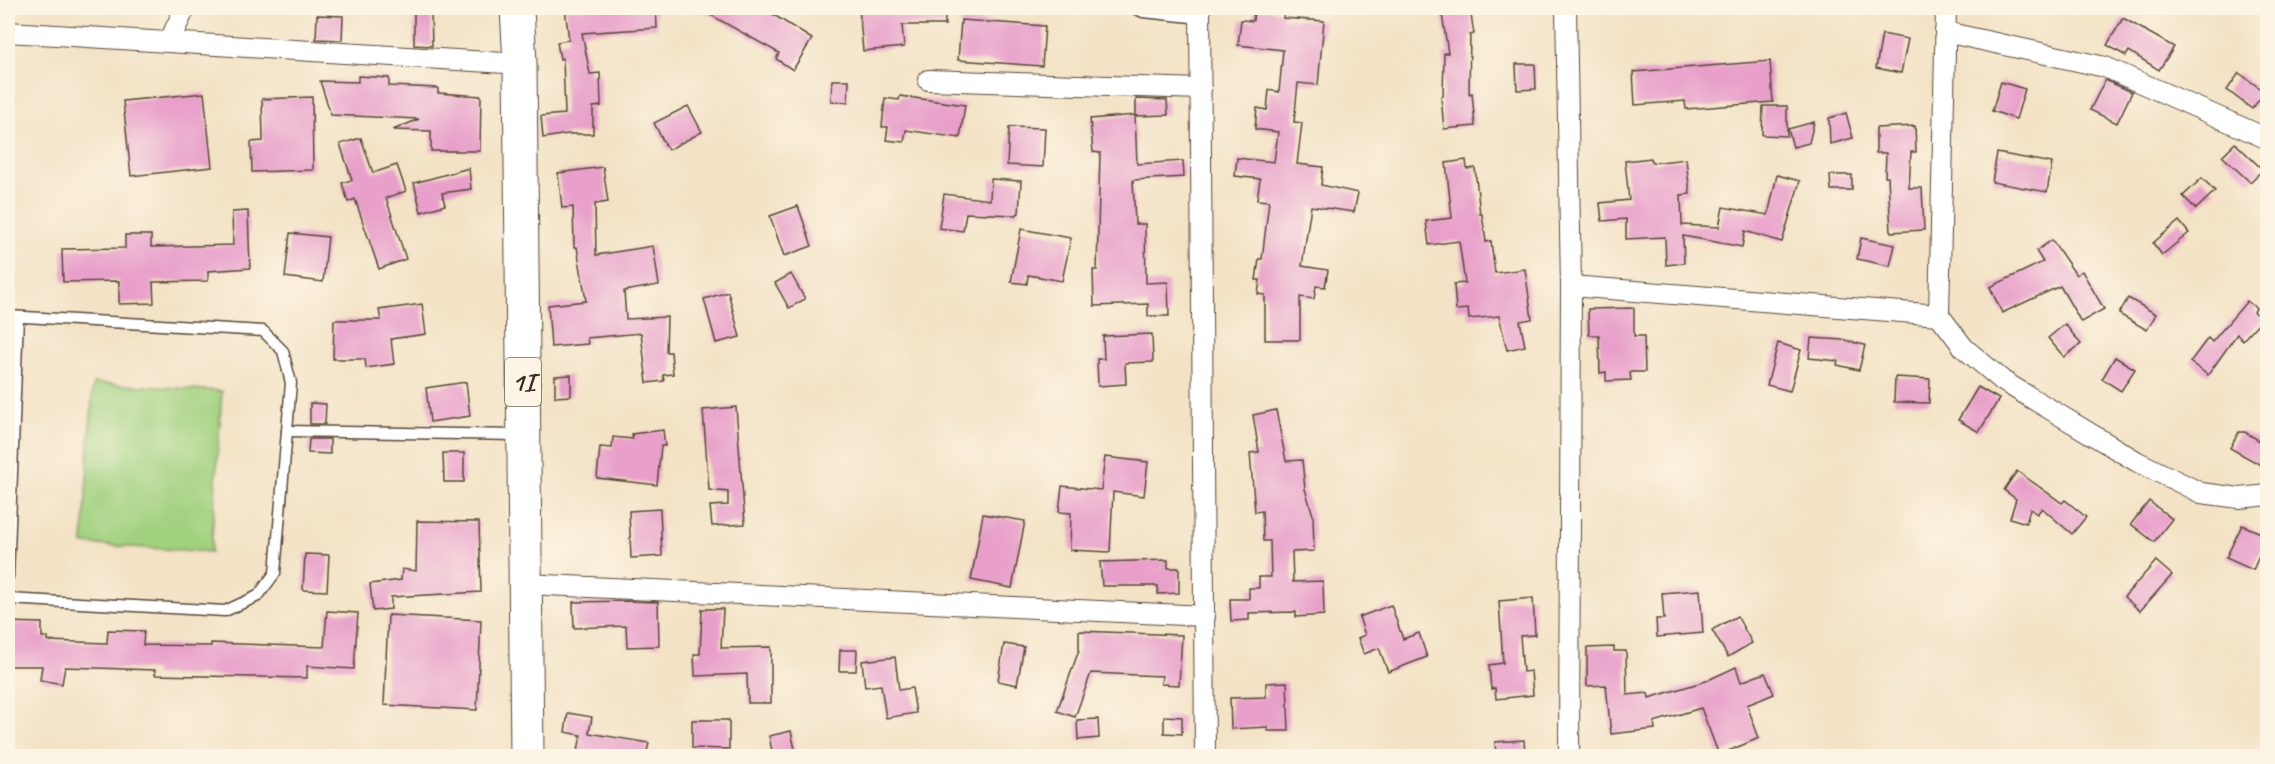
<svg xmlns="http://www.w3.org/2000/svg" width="2275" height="764" viewBox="0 0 2275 764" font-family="Caveat,sans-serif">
<rect width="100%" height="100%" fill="#fcf5e5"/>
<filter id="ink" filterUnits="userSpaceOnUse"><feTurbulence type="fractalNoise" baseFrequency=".0167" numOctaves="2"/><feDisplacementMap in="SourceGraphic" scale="12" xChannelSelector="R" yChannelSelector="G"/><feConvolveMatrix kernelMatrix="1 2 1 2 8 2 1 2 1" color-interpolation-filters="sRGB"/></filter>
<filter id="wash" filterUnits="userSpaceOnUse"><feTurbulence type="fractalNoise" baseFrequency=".008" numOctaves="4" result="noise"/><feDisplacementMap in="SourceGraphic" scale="24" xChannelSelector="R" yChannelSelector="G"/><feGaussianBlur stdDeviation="1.35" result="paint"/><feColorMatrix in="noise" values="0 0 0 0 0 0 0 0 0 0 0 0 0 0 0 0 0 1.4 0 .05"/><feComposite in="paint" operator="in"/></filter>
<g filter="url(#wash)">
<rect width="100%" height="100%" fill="#f3e2c5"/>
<path fill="#a1d17f" stroke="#6e7e4e" stroke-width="1.5" d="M93,383L222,391L211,552L83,544Z"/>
<g id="blocks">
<g fill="#e8a0ca">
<path d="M565,8H656L657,28L582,33L590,74L600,73L601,106L593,107V134H568L543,138L541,116L565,114L563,58L560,59L557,42L569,40Z"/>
<path d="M698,8H763L812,39L793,70L776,59L779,53Z"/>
<path d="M859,8H945V25H902L904,47L863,51Z"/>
<path d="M1254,8L1284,12L1283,18L1324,21L1318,85L1298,83L1294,122L1302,123L1297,164L1323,167L1321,185L1358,193L1354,212L1311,206L1302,266L1328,270L1325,287L1316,286L1314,299L1300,297V340H1265V295L1258,294L1260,280H1256L1259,259H1262L1269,201L1257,200L1260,179L1235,176L1237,158L1274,162L1278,132L1255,129L1257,108L1267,110L1269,90L1279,92L1283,50L1238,45L1241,20L1253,21Z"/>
<path d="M1470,9L1474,34L1470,35L1469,94L1472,93L1475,126L1444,129L1441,97L1443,96L1444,53H1448L1442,14Z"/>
<path d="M431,10L432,46L414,45V11Z"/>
<path d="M317,15L343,16L342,40L316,39Z"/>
<path d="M2123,18L2174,47L2159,70L2129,51L2126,56L2107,45Z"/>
<path d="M961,20L1045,26L1042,66L958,60Z"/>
<path d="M1882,34L1908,39L1901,73L1876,68Z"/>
<path d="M1770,61L1773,102L1686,109L1685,101L1635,105L1633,72Z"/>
<path d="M1516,64H1535L1536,89L1517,90Z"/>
<path d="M2239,73L2265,92L2252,109L2227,90Z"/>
<path d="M358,76L389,78V86L438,88V93L481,96L480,151H431V131L393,130L419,119L331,115L320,81L358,82Z"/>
<path d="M832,80H849L848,102L831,101Z"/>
<path d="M2105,80L2132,92L2117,123L2090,110Z"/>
<path d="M2001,82L2025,89L2016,119L1992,111Z"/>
<path d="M204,93L212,167L131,176L123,101Z"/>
<path d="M900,96L965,105L960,138L906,130L904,142L886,140L888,127H882L885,98L899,100Z"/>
<path d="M312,97L313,170L252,172L251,142L263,141L262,99Z"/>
<path d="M1136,99L1167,100L1168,115L1136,116Z"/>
<path d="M688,106L702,132L668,150L654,123Z"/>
<path d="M1763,106H1787V136L1762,135Z"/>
<path d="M1846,113L1853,138L1830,144L1829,118Z"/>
<path d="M1135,115L1137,164L1183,161L1184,177L1133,180L1135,224H1145L1146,283L1168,282L1169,316H1148V304L1094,306L1093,270H1097L1100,153L1093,152L1090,119Z"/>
<path d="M1814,122L1809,143L1793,147L1788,129Z"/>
<path d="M1915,126L1916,152H1911L1909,188H1922L1924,230L1891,232L1888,177H1885L1886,153H1876V128Z"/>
<path d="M1009,127L1045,128L1043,167L1007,165Z"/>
<path d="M361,138L373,173L397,165L406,191L386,198L406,259L379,269L355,199L348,202L342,183L352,180L340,144Z"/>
<path d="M2235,143L2263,170L2250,182L2222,156Z"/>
<path d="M1997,153L2052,163L2047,192L1992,182Z"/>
<path d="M1651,158L1652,163L1686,159L1690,194L1681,195L1682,225L1719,227L1723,207L1768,215L1777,175L1800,181L1782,242L1745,231L1742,247L1683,236L1684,263L1666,265L1665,237L1626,239V219L1602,221L1600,203L1629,200L1625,161Z"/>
<path d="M1466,160L1467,169L1475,168L1480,214H1482L1486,242L1491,241L1495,273L1525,269L1532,319L1520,321L1525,346L1507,350L1499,316L1469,319L1468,309L1456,310L1454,284L1465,283L1459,241L1429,245L1426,221L1452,218L1446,163Z"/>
<path d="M603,167L608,202L595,204L596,255L653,246L659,285L624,291L626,319L667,317L666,352H671L673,374L663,375L664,381L647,383L641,333L587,338L588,344L551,347L548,305L586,301L577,247H574L573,207L562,208L558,173Z"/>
<path d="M469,168L471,189L442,193L445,205L421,212L414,183Z"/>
<path d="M1830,175H1852V190H1831Z"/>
<path d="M2202,178L2215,191L2196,209L2183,196Z"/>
<path d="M991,179L1021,181L1019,213L1015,215L966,213L963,231L939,228L944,194L990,200Z"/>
<path d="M798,206L812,246L784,256L770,216Z"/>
<path d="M248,211L250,268L208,271V281L153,282L154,303L119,304V281L63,282L62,249L125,248V235H151V247L233,245L232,212Z"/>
<path d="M2179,221L2189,233L2162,255L2153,243Z"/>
<path d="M1021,229L1071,238L1062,281L1028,275L1027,284L1011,282Z"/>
<path d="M290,233L328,237L323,282L285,277Z"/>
<path d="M1861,238L1895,245L1890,266L1857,259Z"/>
<path d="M2052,240L2076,275L2082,271L2104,309L2081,322L2060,286L2002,313L1990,287L2043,262L2036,251Z"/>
<path d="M791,274L805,299L789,308L775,283Z"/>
<path d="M728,292L740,337L716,343L704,299Z"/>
<path d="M2128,298L2156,314L2147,330L2119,314Z"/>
<path d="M2247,301L2256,308L2254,312L2262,319L2243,340L2237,334L2208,375L2190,362L2208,338L2212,342Z"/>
<path d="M422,304L426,334L391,339L394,364L366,368L365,359H333L334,320H381L379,310Z"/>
<path d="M1634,308V336H1644L1645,372H1630L1631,380L1606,381V372L1600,373L1599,335H1589L1588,309Z"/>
<path d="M2065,324L2081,344L2064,357L2048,338Z"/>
<path d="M1152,334L1153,362L1125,363L1126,384L1098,386L1097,359H1104L1103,336Z"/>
<path d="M1811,338L1843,340L1865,345L1859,370L1837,365L1838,361L1809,358Z"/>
<path d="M1778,343L1801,350L1790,391L1767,385Z"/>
<path d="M2115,357L2135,369L2121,391L2102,379Z"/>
<path d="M571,375V396L555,397V376Z"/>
<path d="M1895,377L1930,379L1929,403L1894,402Z"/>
<path d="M466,382L470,416L430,422L426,388Z"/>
<path d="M1978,387L1999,399L1979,432L1958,420Z"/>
<path d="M310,403L326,404L325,424H310Z"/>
<path d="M736,407L745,524L712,526L710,506L728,505V492L709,490L703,410Z"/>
<path d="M1276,410L1286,461L1302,460L1305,489L1313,515L1314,551L1292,552L1293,582L1323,581L1324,615L1296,617V612L1249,613V620L1231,621L1230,599H1249V588H1259V577H1271L1270,541H1263L1262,511L1255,512L1250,453L1259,452L1253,415Z"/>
<path d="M663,430L665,446H661L657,485L597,478L600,447L612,448L613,437L633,439L632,434Z"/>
<path d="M2239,432H2245L2268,446V469L2230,448Z"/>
<path d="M309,439H330V454L308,453Z"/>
<path d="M443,453H464V482H444Z"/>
<path d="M1105,457L1148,462L1144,496L1113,492L1110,552L1070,550L1071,513L1059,512L1062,486L1101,490Z"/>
<path d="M2017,471L2062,503L2065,500L2086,517L2072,534L2042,508L2037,514L2030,509L2026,523L2010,518L2016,499L2004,490Z"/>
<path d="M2149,501L2172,519L2154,542L2131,524Z"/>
<path d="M660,509L662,556L631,558L629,511Z"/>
<path d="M983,514L1025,521L1012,588L971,580Z"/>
<path d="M417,521L479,522L481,592L391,597V609L373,611L370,584L401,580L402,569L416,571Z"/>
<path d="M2242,525L2268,536L2253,570L2226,558Z"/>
<path d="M305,554L329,555L327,591L303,590Z"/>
<path d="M1168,560V568H1179V593L1158,594V586H1102L1100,562Z"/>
<path d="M2156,561L2172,575L2140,611L2124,597Z"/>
<path d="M1700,590L1703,633L1657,637L1656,619H1664L1662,593Z"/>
<path d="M1533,598L1535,635L1520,636L1523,672L1531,671L1533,695L1496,699L1495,688L1491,689L1489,665L1503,663L1499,601Z"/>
<path d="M626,601L658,602L659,646L627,647L626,626L574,628L573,602Z"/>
<path d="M1391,605L1403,639L1419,633L1427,657L1388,672L1379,648L1364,654L1358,638L1365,635L1359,617Z"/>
<path d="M702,609H723L721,648L771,647V703H748L747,674L695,676L694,654H700Z"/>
<path d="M327,611L358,613L354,669L307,666V678L155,675V670L65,667L62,684L40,680L42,666H8V622L42,623V637H48V641L107,643L108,630L144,631L143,645L211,646V643L324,647Z"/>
<path d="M388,615L481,620L477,710L384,705Z"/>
<path d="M1737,616L1752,643L1728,657L1712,630Z"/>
<path d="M1079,631L1182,635L1179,685L1161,684L1162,676L1091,673L1075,717L1057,711L1079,650Z"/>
<path d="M1004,644L1024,647L1017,685L998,681Z"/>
<path d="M1614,647V651H1626L1627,695L1648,693L1649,698L1706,681L1736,667L1741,682L1765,673L1774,694L1747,705L1759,738L1719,755L1701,708L1654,722L1655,729L1611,734L1606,685L1587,686V648Z"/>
<path d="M840,650H857L856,671H839Z"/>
<path d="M895,657L899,690L912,688L916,713L886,718L881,685L865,687L862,661Z"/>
<path d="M1287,682L1289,731H1268V727L1231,729L1230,698L1266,697V683Z"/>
<path d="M568,713L592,717L589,733L649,743L646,756H577L581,735L565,732Z"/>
<path d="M1164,716L1182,717V734L1164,733Z"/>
<path d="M1098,719L1099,738L1078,740L1077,720Z"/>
<path d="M692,720H729V749L692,748Z"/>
<path d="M791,731L796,754L773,756L769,736Z"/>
<path d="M1524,740L1525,756H1496L1495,742Z"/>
</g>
</g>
</g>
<g filter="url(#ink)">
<use href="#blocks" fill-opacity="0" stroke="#574637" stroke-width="1.5"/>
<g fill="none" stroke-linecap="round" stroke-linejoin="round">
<g stroke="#574637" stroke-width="13">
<g id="lane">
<path d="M1134,8L1143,12L1201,18"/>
<path d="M8,316L263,331L283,351L291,383L275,573L258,596L225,611L8,599"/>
<path d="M287,431L520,435"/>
<path d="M8,577L18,317"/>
</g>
</g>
<g stroke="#574637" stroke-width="22">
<g id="street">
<path d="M1200,8L1205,756"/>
<path d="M1566,8L1571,286L1569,756"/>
<path d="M1946,8L1939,315L1964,348L2003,381L2136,461L2201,493L2240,498L2268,495"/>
<path d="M8,32L520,64"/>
<path d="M1945,32L2105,67L2268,139"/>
<path d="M169,42L185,8"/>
<path d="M928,80L1201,89"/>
<path d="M1571,286L1939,315"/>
<path d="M525,584L1205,616"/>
</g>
</g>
<g stroke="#574637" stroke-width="35">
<path id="highway" d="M517,8L520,64L527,756"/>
</g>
<use href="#lane" stroke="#fff" stroke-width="10"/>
<use href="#street" stroke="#fff" stroke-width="20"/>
<use href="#highway" stroke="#fff" stroke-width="33"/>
</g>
</g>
<g text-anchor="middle" stroke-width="4.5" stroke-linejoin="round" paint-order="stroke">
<rect fill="#fcf5e5" stroke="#75675a" stroke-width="1.5" x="505" y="358" width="36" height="48" rx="4.5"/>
<g font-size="27" font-weight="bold" fill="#3b2a1e">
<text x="523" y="391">1I</text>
</g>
</g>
<rect width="2275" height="764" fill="none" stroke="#fcf5e5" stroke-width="30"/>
</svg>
